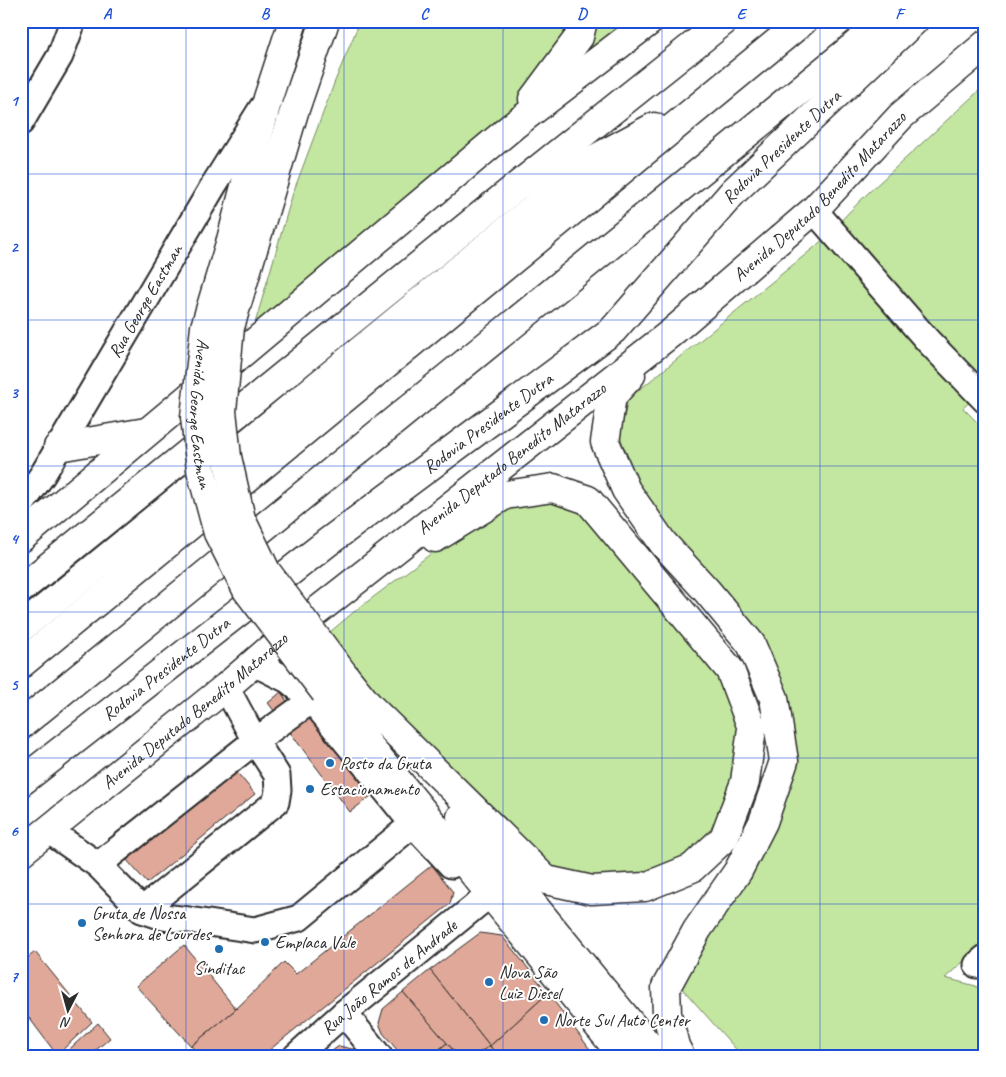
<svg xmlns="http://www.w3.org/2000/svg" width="1006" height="1077" viewBox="0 0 1006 1077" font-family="Caveat,sans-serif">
<rect width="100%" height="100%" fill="#fff"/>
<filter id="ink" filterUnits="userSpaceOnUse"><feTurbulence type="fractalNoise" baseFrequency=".02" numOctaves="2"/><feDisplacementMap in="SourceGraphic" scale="10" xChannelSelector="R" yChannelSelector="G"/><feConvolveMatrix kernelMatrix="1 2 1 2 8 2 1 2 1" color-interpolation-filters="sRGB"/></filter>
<g filter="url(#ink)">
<g fill="#c3e7a0" stroke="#778966">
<path d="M360,21H572L543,74L514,109L251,337L293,193L335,81Z"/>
<path d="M596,21H627L578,68L596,22Z"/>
<path d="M985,85V388L963,408L985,430V942L945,978L976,986L985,997V1056H742L680,986L795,762L788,698L761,636L674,533L636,485L620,436L628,399L816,246L867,194Z"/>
<path d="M552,498L582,508L722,675L742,730L736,780L715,833L687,859L643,877L593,880L551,871L375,695L330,632L355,611L449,540L508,504Z"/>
</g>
<g fill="#e0a898" stroke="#2b2b2b">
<path d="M281,692L292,709L279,717L268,703Z"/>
<path d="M311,715L371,796L350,812L289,731Z"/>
<path d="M235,770L255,794L147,883L126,859Z"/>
<path d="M432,865L453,892L450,904L262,1056H200L191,1046L236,1009L284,962L296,974Z"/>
<path d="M480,933L502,936L548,993L490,1046L430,970Z"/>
<path d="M184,945L236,1009L191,1046L136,986Z"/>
<path d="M35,952L92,1022L57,1055L21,1007V963Z"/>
<path d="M430,970L490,1046L474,1056H458L403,992Z"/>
<path d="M403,992L447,1043L431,1056H402L383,1033L379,1023L383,1009Z"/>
<path d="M548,993L595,1056H497L490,1046Z"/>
<path d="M98,1023L110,1038L89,1056H62Z"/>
<path d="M447,1043L458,1056H431Z"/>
<path d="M339,1046L361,1051L365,1056H325Z"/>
<path d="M490,1046L497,1056H474Z"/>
</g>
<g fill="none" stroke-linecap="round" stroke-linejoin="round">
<g stroke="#2b2b2b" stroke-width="29">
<g id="minor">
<path d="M21,122L60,56L73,21"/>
<path d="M814,210L928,341L985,400"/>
<path id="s1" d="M21,505L43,474L215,183L262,108"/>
<path d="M251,664L264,668L288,680L312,700L413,824L451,865"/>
<path d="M48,830L98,865L142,910L163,917L189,920L255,930L299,918L413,824"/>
<path d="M98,865L255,741L312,700"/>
<path d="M142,910L276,802L278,790L277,775L255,741L226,687"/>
<path d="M977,965L985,958"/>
<path d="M344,1013L379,1056"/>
<path id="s2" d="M296,1056L344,1013L484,899"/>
</g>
</g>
<g stroke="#2b2b2b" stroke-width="31">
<g id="major">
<path d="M533,99L579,37L583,21"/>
<path d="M231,240L268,98L293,21"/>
<path d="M254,246L294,112L325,21"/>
<path d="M631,375L612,396L605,442L626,490L663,543L707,591L751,644L774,698L784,761L763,822L738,871L697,930L666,987L667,1014L675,1046L680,1056"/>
<path d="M58,447L146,432"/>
<path d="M21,538L513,126L650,21"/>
<path d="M21,589L501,199L724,21"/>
<path d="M344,675L381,721"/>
<path d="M325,692L623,1056"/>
<path d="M369,706L546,880L592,890L645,887L692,868L724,838L745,782L752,728L730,670L588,500L553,488L505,495L435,538"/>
<path id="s3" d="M21,782L328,542L613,330L734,191L914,21"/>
<path d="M461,817L657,1056"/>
<path id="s4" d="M21,852L226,687L284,637L671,333L814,210L901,116L985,45"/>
</g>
</g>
<g stroke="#2b2b2b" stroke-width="31">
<g id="highway">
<path d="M21,628L254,438L591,161L654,127"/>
<path d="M21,664L803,21"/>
<path d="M21,725L885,21"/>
</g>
</g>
<use href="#minor" stroke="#fff" stroke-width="25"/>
<use href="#major" stroke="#fff" stroke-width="28"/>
<use href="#highway" stroke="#fff" stroke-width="28"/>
<g stroke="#2b2b2b" stroke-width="31" stroke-linecap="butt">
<g id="major-bridge">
<path id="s5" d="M231,240L205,327L195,417L201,470L218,533L247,590L325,692"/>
<path d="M254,246L230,327L222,411L227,457L241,519L266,571L344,675"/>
</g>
</g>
<use href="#major-bridge" stroke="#fff" stroke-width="28"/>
</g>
</g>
<path fill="none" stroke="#1d4ed8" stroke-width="1" stroke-opacity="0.55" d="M186,21V1056M344,21V1056M503,21V1056M662,21V1056M820,21V1056M21,174H985M21,320H985M21,466H985M21,612H985M21,758H985M21,904H985"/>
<g fill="#1f6fb2" stroke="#fff" stroke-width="2">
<circle cx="330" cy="763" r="5"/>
<circle cx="310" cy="789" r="5"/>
<circle cx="82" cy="923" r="5"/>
<circle cx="265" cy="942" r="5"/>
<circle cx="219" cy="949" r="5"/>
<circle cx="489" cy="982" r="5"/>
<circle cx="544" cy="1020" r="5"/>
</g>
<g text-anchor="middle" stroke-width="4" stroke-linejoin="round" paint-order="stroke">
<g font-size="18" fill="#2b2b2b" stroke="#fff">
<text dy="6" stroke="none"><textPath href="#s3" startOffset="994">Rodovia Presidente Dutra</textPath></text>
<text dy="6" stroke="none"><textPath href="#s4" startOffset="1034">Avenida Deputado Benedito Matarazzo</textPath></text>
<text dy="6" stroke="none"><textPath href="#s1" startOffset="239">Rua George Eastman</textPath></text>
<text dy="6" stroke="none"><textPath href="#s5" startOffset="178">Avenida George Eastman</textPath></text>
<text dy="6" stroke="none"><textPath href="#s3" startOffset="589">Rodovia Presidente Dutra</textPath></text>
<text dy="6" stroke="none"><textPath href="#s4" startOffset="629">Avenida Deputado Benedito Matarazzo</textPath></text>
<text dy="6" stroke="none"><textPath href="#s3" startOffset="184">Rodovia Presidente Dutra</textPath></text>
<text dy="6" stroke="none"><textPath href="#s4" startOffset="224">Avenida Deputado Benedito Matarazzo</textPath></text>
<text dy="6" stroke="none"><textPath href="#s2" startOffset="122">Rua João Ramos de Andrade</textPath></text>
</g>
<g font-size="18" fill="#2b2b2b" stroke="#fff" text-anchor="start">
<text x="340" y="769">Posto da Gruta</text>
<text x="320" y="795">Estacionamento</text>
<text x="92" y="919">Gruta de Nossa<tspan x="92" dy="21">Senhora de Lourdes</tspan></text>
<text x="275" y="948">Emplaca Vale</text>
<text x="219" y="974" text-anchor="middle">Sinditac</text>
<text x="499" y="978">Nova São<tspan x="499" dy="21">Luiz Diesel</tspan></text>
<text x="554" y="1026">Norte Sul Auto Center</text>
</g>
</g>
<rect width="1006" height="1077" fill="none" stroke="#fff" stroke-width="55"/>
<g transform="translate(68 1010) rotate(186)" stroke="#ffffff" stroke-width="4" paint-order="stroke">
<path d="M0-4L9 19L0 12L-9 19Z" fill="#2b2b2b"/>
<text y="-8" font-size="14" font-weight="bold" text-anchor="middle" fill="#2b2b2b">N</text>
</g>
<rect x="28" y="28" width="950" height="1022" fill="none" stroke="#1d4ed8" stroke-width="2"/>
<g font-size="16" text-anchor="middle" font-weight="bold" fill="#1d4ed8">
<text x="107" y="19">A</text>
<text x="265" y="19">B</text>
<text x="424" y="19">C</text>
<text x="582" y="19">D</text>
<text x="741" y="19">E</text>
<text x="899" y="19">F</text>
<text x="14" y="106">1</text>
<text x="14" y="252">2</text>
<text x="14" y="398">3</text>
<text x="14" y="544">4</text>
<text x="14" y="690">5</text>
<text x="14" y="836">6</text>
<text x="14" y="982">7</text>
</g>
</svg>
